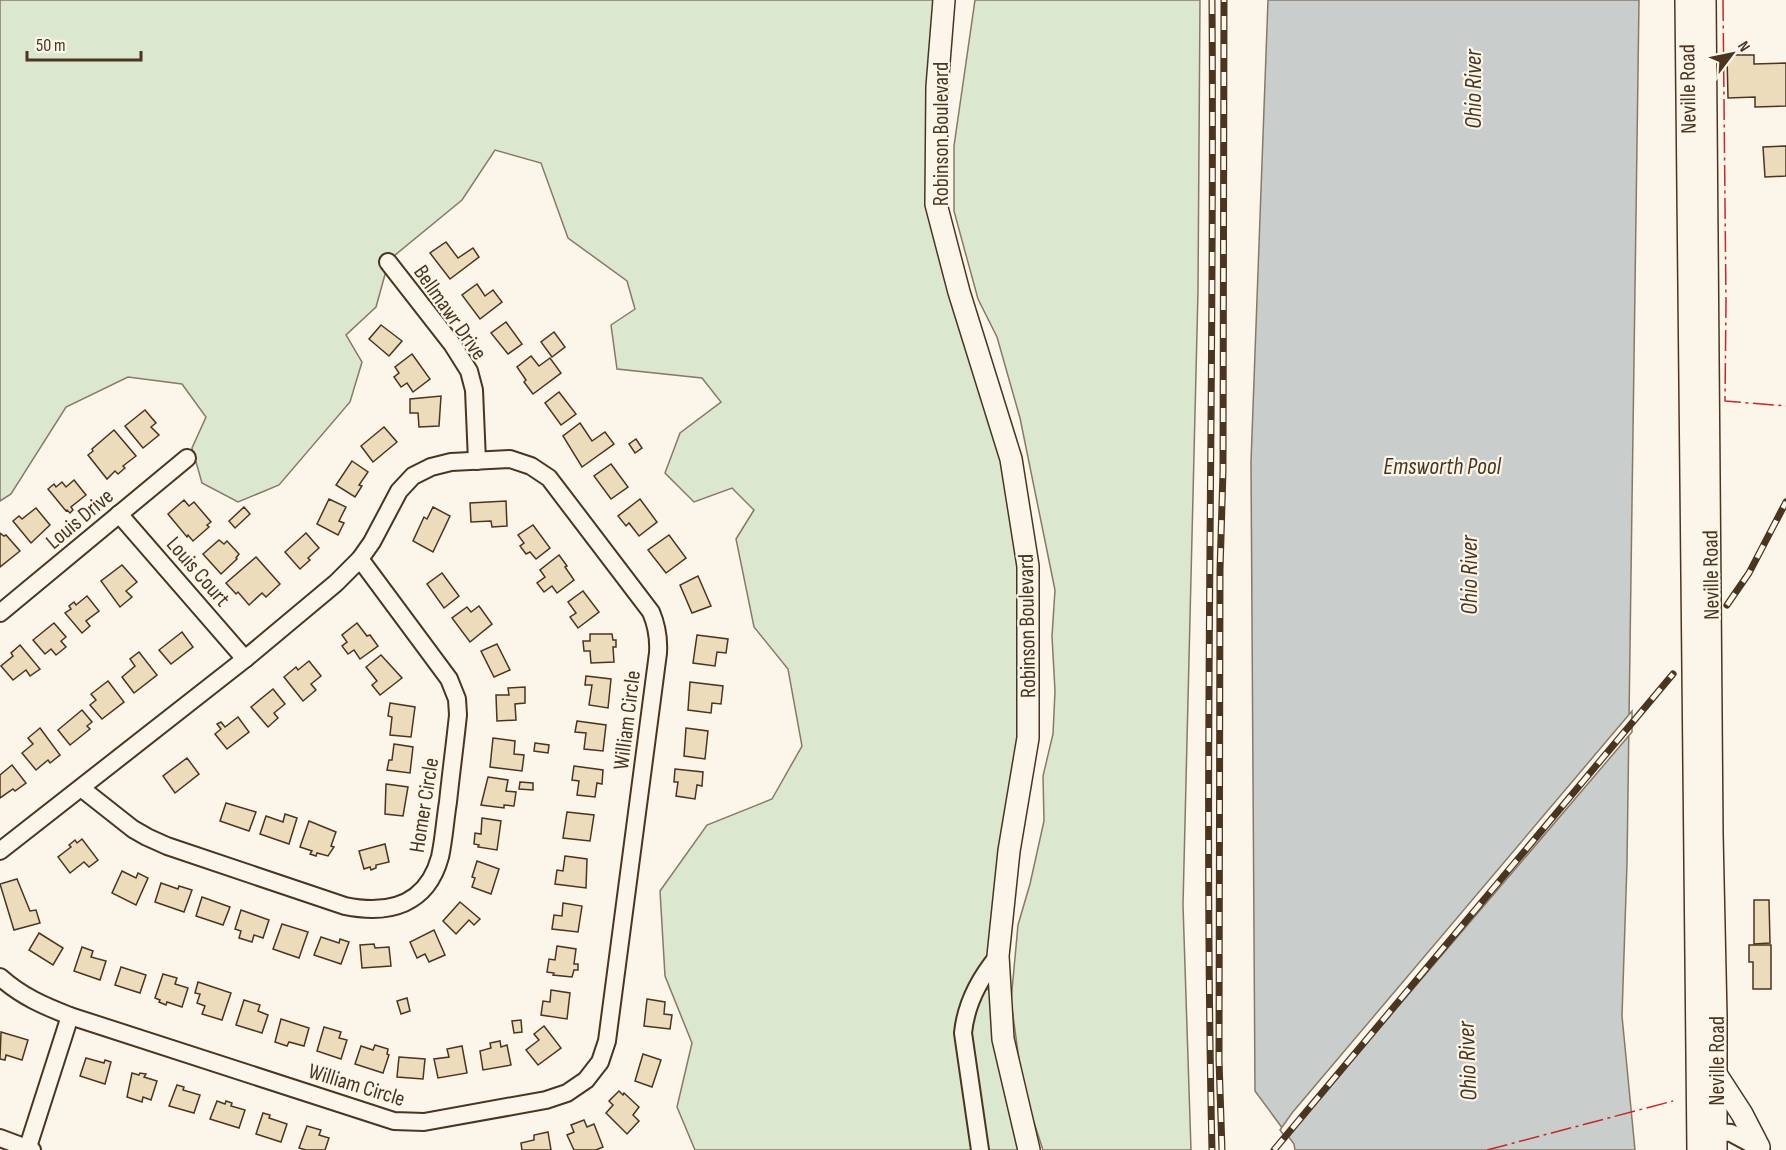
<svg xmlns="http://www.w3.org/2000/svg" width="1786" height="1150" viewBox="0 0 1786 1150" font-family="'Sofia Sans Condensed',sans-serif">
<rect width="100%" height="100%" fill="#fbf6e9"/>
<g fill="#dce7d0" stroke="#887966" stroke-width="1.5">
<path d="M0,0H941L928,201L1007,461L1024,566L1023,737L996,956L963,1015L979,1150H695L677,1107L692,1043L665,976L660,891L707,825L772,799L802,746L788,669L754,627L736,539L754,510L732,488L694,502L665,473L680,433L721,402L702,378L617,369L611,325L635,309L627,281L568,238L541,163L495,150L462,200L389,260L376,307L346,335L362,362L350,402L279,485L238,502L202,483L192,448L206,417L182,384L128,377L66,407L11,494L0,501Z"/>
<path d="M975,0H1200L1198,291L1183,905L1191,1150H1043L1023,1089L1011,1001L1018,925L1030,884L1044,821L1043,776L1053,734L1055,691L1052,636L1055,590L1020,418L997,337L978,299L954,211V146Z"/>
<path d="M991,989L1028,1150H982L964,1033L983,990Z"/>
</g>
<path fill="#c9cecd" stroke="#887966" stroke-width="1.5" d="M1268,0H1639L1627,863L1622,1016L1635,1150H1295L1294,1144L1255,1091L1251,462Z"/>
<path fill="#fbf6e9" stroke="#887966" stroke-width="1.5" d="M1632,711V732L1286,1138L1280,1130L1292,1113Z"/>
<g fill="#ecdcbc" stroke="#4a3520" stroke-width="1.5">
<path d="M1727,55H1754V64L1786,63V106L1755,107V97L1728,98Z"/>
<path d="M1786,146V176L1765,177L1763,147Z"/>
<path d="M446,242L458,258L473,248L479,257L450,279L430,253Z"/>
<path d="M477,284L485,296L493,290L502,302L480,319L462,295Z"/>
<path d="M506,322L522,344L508,354L491,333Z"/>
<path d="M381,325L402,341L389,356L369,339Z"/>
<path d="M554,332L565,347L552,357L541,342Z"/>
<path d="M412,354L430,379L413,392L407,383L401,387L394,377L399,373L395,367Z"/>
<path d="M531,356L539,366L550,358L561,373L533,394L524,382L526,380L517,367Z"/>
<path d="M559,392L576,414L561,425L545,403Z"/>
<path d="M441,396L439,426L419,427L418,413H410V399Z"/>
<path d="M145,410L156,423L151,427L159,435L143,448L125,426Z"/>
<path d="M580,423L592,441L605,432L614,444L582,467L563,436Z"/>
<path d="M384,427L397,442L373,462L361,446Z"/>
<path d="M114,430L136,456L123,466L125,468L118,474L115,471L107,479L88,455L93,451L92,449Z"/>
<path d="M636,439L642,448L635,453L629,444Z"/>
<path d="M352,461L368,472L359,485L362,486L355,497L336,485Z"/>
<path d="M611,464L628,487L611,499L594,476Z"/>
<path d="M74,480L86,495L71,507L73,510L70,513L67,510L66,511L48,489L54,484L56,487L62,482L66,487Z"/>
<path d="M329,499L346,507L339,521L344,523L338,535L317,524Z"/>
<path d="M640,499L657,522L639,536L629,523L626,526L618,516Z"/>
<path d="M184,500L189,506L194,502L211,522L207,525L209,527L193,541L188,535L187,537L168,514Z"/>
<path d="M506,501L507,526L492,527L491,521L471,522L470,503Z"/>
<path d="M244,507L250,514L235,528L229,521Z"/>
<path d="M433,507L450,516L433,552L413,541L424,517L427,519Z"/>
<path d="M36,508L50,525L31,543L13,521L19,516L22,519Z"/>
<path d="M533,525L550,548L536,559L530,552L526,554L520,546L524,543L518,535Z"/>
<path d="M0,533L4,536L6,535L20,551L0,567Z"/>
<path d="M306,533L319,548L308,558L310,560L300,569L285,552Z"/>
<path d="M669,535L686,558L666,573L648,550Z"/>
<path d="M219,540L224,544L227,541L239,554L236,558L237,559L221,574L203,554Z"/>
<path d="M559,555L567,566L565,567L574,580L557,593L552,586L544,592L537,583L545,577L540,570Z"/>
<path d="M256,557L280,584L266,597L262,593L249,605L238,592L236,594L226,583Z"/>
<path d="M122,565L137,582L126,591L132,597L120,607L101,581Z"/>
<path d="M442,573L459,596L444,608L427,584Z"/>
<path d="M698,576L711,606L692,613L680,585Z"/>
<path d="M583,591L599,612L578,628L570,617L576,613L568,602Z"/>
<path d="M87,596L99,611L86,621L90,626L82,633L65,613L71,609L69,606L74,602L76,605Z"/>
<path d="M479,606L492,624L470,642L452,618L467,607L471,612Z"/>
<path d="M54,623L66,637L61,641L66,647L56,655L51,649L45,654L33,640Z"/>
<path d="M357,623L367,636L370,635L378,646L360,659L354,650L348,654L342,646L347,642L342,635Z"/>
<path d="M182,632L193,647L171,664L159,650Z"/>
<path d="M590,634H612L613,640H616V647H613L614,662L591,663L590,651H584L583,641H590Z"/>
<path d="M697,635L728,639L726,653L717,652L715,666L693,663Z"/>
<path d="M497,644L510,670L494,677L481,651Z"/>
<path d="M20,645L40,669L30,676L26,670L13,680L1,666L13,656L11,653Z"/>
<path d="M139,652L157,675L134,693L122,677L135,666L130,659Z"/>
<path d="M381,655L402,678L380,695L372,685L377,681L366,667Z"/>
<path d="M309,661L321,676L311,684L316,690L303,701L284,677L296,667L298,670Z"/>
<path d="M586,676L611,679L608,708L589,705L592,685H585Z"/>
<path d="M108,681L124,702L102,719L90,705L96,700L91,694Z"/>
<path d="M690,682L723,686L721,704L712,703L711,713L688,710Z"/>
<path d="M525,687V703L515,704L516,720L497,721L496,695H509L508,688Z"/>
<path d="M273,689L285,704L274,713L278,718L268,727L251,707Z"/>
<path d="M390,703L415,707L411,737L390,735L392,717L388,716Z"/>
<path d="M82,710L92,722L87,726L90,729L70,745L58,730Z"/>
<path d="M238,717L249,732L227,749L215,734L221,729L217,724L221,722L225,727Z"/>
<path d="M577,721L606,725L603,751L584,749L586,733L575,732Z"/>
<path d="M40,728L60,755L50,763L48,760L36,770L22,753L33,744L28,738Z"/>
<path d="M686,728L708,731L705,759L684,756Z"/>
<path d="M493,738L515,741L514,754L524,755L522,771L490,767Z"/>
<path d="M535,743L549,745L548,753L534,751Z"/>
<path d="M394,744L413,747L410,773L387,770L389,760H392Z"/>
<path d="M187,758L199,774L175,793L163,776Z"/>
<path d="M12,765L26,783L15,791L13,789L0,798V775Z"/>
<path d="M574,766L603,770L602,784L597,783L595,797L577,795L579,781L572,780Z"/>
<path d="M675,769L703,772L702,786L697,785L695,799L676,796L678,782H674Z"/>
<path d="M488,777L508,780L506,791L516,792L514,806L504,805V808L481,805Z"/>
<path d="M520,782L533,783V790L519,789Z"/>
<path d="M386,784L408,787L403,816L385,814Z"/>
<path d="M226,803L256,812L249,831L220,821Z"/>
<path d="M567,812L594,815L590,841L563,838Z"/>
<path d="M285,814L297,818L289,844L260,834L266,816L283,822Z"/>
<path d="M482,818L501,821L497,850L478,847L479,845L474,844L475,833L481,834Z"/>
<path d="M309,821L336,832L331,846L334,847L328,856L317,853L316,856L310,854L312,851L300,847Z"/>
<path d="M82,839L98,860L89,867L84,862L70,873L58,857L71,847L69,845L75,840L77,843Z"/>
<path d="M385,844L389,862L376,865V868L371,870L370,867L364,869L359,851Z"/>
<path d="M565,856L587,859L586,888L555,884L557,870L563,871Z"/>
<path d="M477,861L499,869L491,894L472,887L475,878L472,877Z"/>
<path d="M122,871L136,878L138,873L148,878L136,905L112,893Z"/>
<path d="M17,879L30,911L36,910L40,923L14,930L0,884Z"/>
<path d="M161,883L178,889L179,886L192,890L184,912L155,902Z"/>
<path d="M202,897L230,907L223,925L196,916Z"/>
<path d="M1754,900H1769L1770,943L1754,944Z"/>
<path d="M460,902L480,919L474,925L469,920L456,934L443,921Z"/>
<path d="M563,903L582,906L578,932L552,929L554,915L562,916Z"/>
<path d="M241,910L269,920L263,938L254,935L252,942L239,938L241,931L235,929Z"/>
<path d="M282,924L308,932L299,958L273,949Z"/>
<path d="M434,930L445,955L429,962L425,954L417,958L410,942Z"/>
<path d="M39,933L63,948L53,965L29,950Z"/>
<path d="M321,937L339,943L340,939L349,942L341,964L314,955Z"/>
<path d="M374,944L375,948L389,947L391,966L362,968L360,945Z"/>
<path d="M1749,945H1771V989H1753V962H1749Z"/>
<path d="M557,946L576,949L574,964H578V970H574L572,977L553,975L554,973L547,972L549,959L555,960Z"/>
<path d="M82,947L93,951L91,957L106,961L100,980L74,971Z"/>
<path d="M121,967L146,975L140,993L115,985Z"/>
<path d="M163,974L177,978L175,984L188,988L182,1007L167,1002L166,1005L159,1002L160,1000L155,998Z"/>
<path d="M198,982L231,993L222,1020L202,1014L205,1006L197,1003L200,994L195,993Z"/>
<path d="M551,990L570,993L567,1019L541,1015L543,1001L550,1002Z"/>
<path d="M407,998L410,1011L401,1014L397,1001Z"/>
<path d="M647,999L665,1002L664,1014L672,1015L670,1029L644,1026Z"/>
<path d="M244,1000L260,1005L258,1011L268,1015L262,1033L236,1025Z"/>
<path d="M281,1019L309,1028L304,1046L289,1042L287,1046L275,1042Z"/>
<path d="M521,1020L522,1032L514,1033L512,1021Z"/>
<path d="M544,1026L561,1048L538,1065L526,1050L539,1040L534,1034Z"/>
<path d="M324,1027L341,1032L339,1038L347,1040L341,1059L317,1051Z"/>
<path d="M1,1032L28,1040L22,1060L6,1055L5,1060L0,1059Z"/>
<path d="M500,1041L501,1047L507,1045L511,1065L483,1070L480,1051L491,1048L490,1043Z"/>
<path d="M375,1045L388,1049L387,1054L389,1055L383,1073L355,1064L361,1046L373,1050Z"/>
<path d="M462,1046L467,1073L438,1078L434,1059L449,1057L447,1049Z"/>
<path d="M643,1054L661,1060L652,1087L635,1081Z"/>
<path d="M399,1057L425,1059L423,1079L397,1077Z"/>
<path d="M86,1058L104,1063L105,1060L111,1062L105,1084L80,1076Z"/>
<path d="M132,1073L139,1075L140,1073L146,1074L144,1077L157,1081L151,1100L143,1097L142,1102L127,1097Z"/>
<path d="M177,1085L184,1087L183,1090L200,1095L194,1113L169,1106Z"/>
<path d="M619,1091L623,1095L624,1093L639,1107L633,1115L639,1121L627,1134L606,1113L613,1105L609,1101Z"/>
<path d="M217,1101L225,1104L226,1101L232,1103L231,1106L245,1110L239,1128L210,1119Z"/>
<path d="M263,1113L270,1115L269,1118L287,1124L281,1142L256,1134Z"/>
<path d="M584,1120L587,1127L594,1124L603,1147L596,1150H574L567,1135L574,1132L571,1125Z"/>
<path d="M307,1126L321,1130L319,1135L329,1138L325,1150H306L299,1148Z"/>
<path d="M548,1132L551,1150H522L521,1143L534,1140V1135Z"/>
</g>
<g fill="none" stroke-linecap="round" stroke-linejoin="round">
<g stroke="#4a3520" stroke-width="20">
<g id="minor">
<path d="M388,262L452,344L469,371L474,390L477,461"/>
<path d="M119,514L245,659"/>
<path d="M0,613L187,458"/>
<path d="M81,788L133,829L147,837L167,846L345,906C389,915 427,905 440,857C444,839 445,820 448,802C451,773 455,744 458,715L457,699L449,679L360,559"/>
<path d="M0,851L245,659L336,583L360,559L372,542L399,491L413,476L431,467L451,462L510,459L531,466L549,478L651,612C657,626 659,637 658,653L607,1041L600,1062L586,1080L567,1093L546,1100L424,1122L394,1121L70,1016C44,1006 21,996 0,977"/>
<path d="M1704,1131L1731,1133L1761,1149"/>
<path d="M0,1138L32,1150"/>
<path d="M27,1150L70,1016"/>
<path d="M980,1150L963,1033C966,1003 979,979 998,956"/>
</g>
</g>
<g stroke="#4a3520" stroke-width="24">
<g id="major">
<path d="M944,0L937,87L936,204L959,292L1011,459L1028,566V738L1009,851L998,956L1003,1039L1029,1150"/>
<path d="M1686,0L1698,1150"/>
<path d="M1705,0L1712,834L1716,1017V1150"/>
<path d="M1716,1074L1742,1114L1759,1147"/>
</g>
</g>
<use href="#minor" stroke="#fbf6e9" stroke-width="16"/>
<use href="#major" stroke="#fbf6e9" stroke-width="21"/>
<g stroke="#4a3520" stroke-width="7">
<g id="rail">
<path d="M1212,0C1215,383 1203,767 1212,1150"/>
<path d="M1727,605L1749,573L1786,502"/>
<path d="M1222,1150L1219,1060L1220,570L1223,471L1224,0"/>
<path d="M1274,1150L1673,674"/>
</g>
</g>
<use href="#rail" stroke="#fbf6e9" stroke-width="4.5" stroke-dasharray="14" stroke-linecap="butt"/>
<g stroke="#c62828" stroke-width="1.5" stroke-dasharray="21 4.5 3 4.5" stroke-linecap="butt">
<path d="M1723,0L1726,303L1725,401L1786,406"/>
<path d="M1487,1150L1673,1101"/>
</g>
</g>
<g text-anchor="middle" stroke-width="4.5" stroke-linejoin="round" paint-order="stroke">
<g font-size="22" fill="#4a3520" stroke="#fbf6e9">
<text transform="translate(1687 89) rotate(-91)" y="8">Neville Road</text>
<text transform="translate(940 134) rotate(-90)" y="8">Robinson Boulevard</text>
<text transform="translate(451 312) rotate(55)" y="8">Bellmawr Drive</text>
<text transform="translate(79 518) rotate(-40)" y="8">Louis Drive</text>
<text transform="translate(199 571) rotate(49)" y="8">Louis Court</text>
<text transform="translate(1710 575) rotate(-91)" y="8">Neville Road</text>
<text transform="translate(1026 626) rotate(-91)" y="8">Robinson Boulevard</text>
<text transform="translate(626 720) rotate(-83)" y="8">William Circle</text>
<text transform="translate(423 805) rotate(-81)" y="8">Homer Circle</text>
<text transform="translate(1716 1061) rotate(-90)" y="8">Neville Road</text>
<text transform="translate(357 1084) rotate(17)" y="8">William Circle</text>
</g>
<g font-size="24" font-style="italic" fill="#4a3520" stroke="#fbf6e9">
<text transform="translate(1473 89) rotate(-90)" y="8">Ohio River</text>
<text x="1442" y="474">Emsworth Pool</text>
<text transform="translate(1469 575) rotate(-90)" y="8">Ohio River</text>
<text transform="translate(1467 1061) rotate(-92)" y="8">Ohio River</text>
</g>
</g>
<g transform="translate(1732 54) rotate(58)" stroke="#fbf6e9" stroke-width="4.5" paint-order="stroke">
<path d="M0-4.5L10 22L0 15L-10 22Z" fill="#4a3520"/>
<text y="-9" font-size="16" font-weight="bold" text-anchor="middle" fill="#4a3520">N</text>
</g>
<path d="M27 51v9h114v-9" fill="none" stroke="#4a3520" stroke-width="3"/>
<text x="36" y="51" font-size="18" fill="#4a3520" stroke="#fbf6e9" stroke-width="4.5" paint-order="stroke">50 m</text>
</svg>
